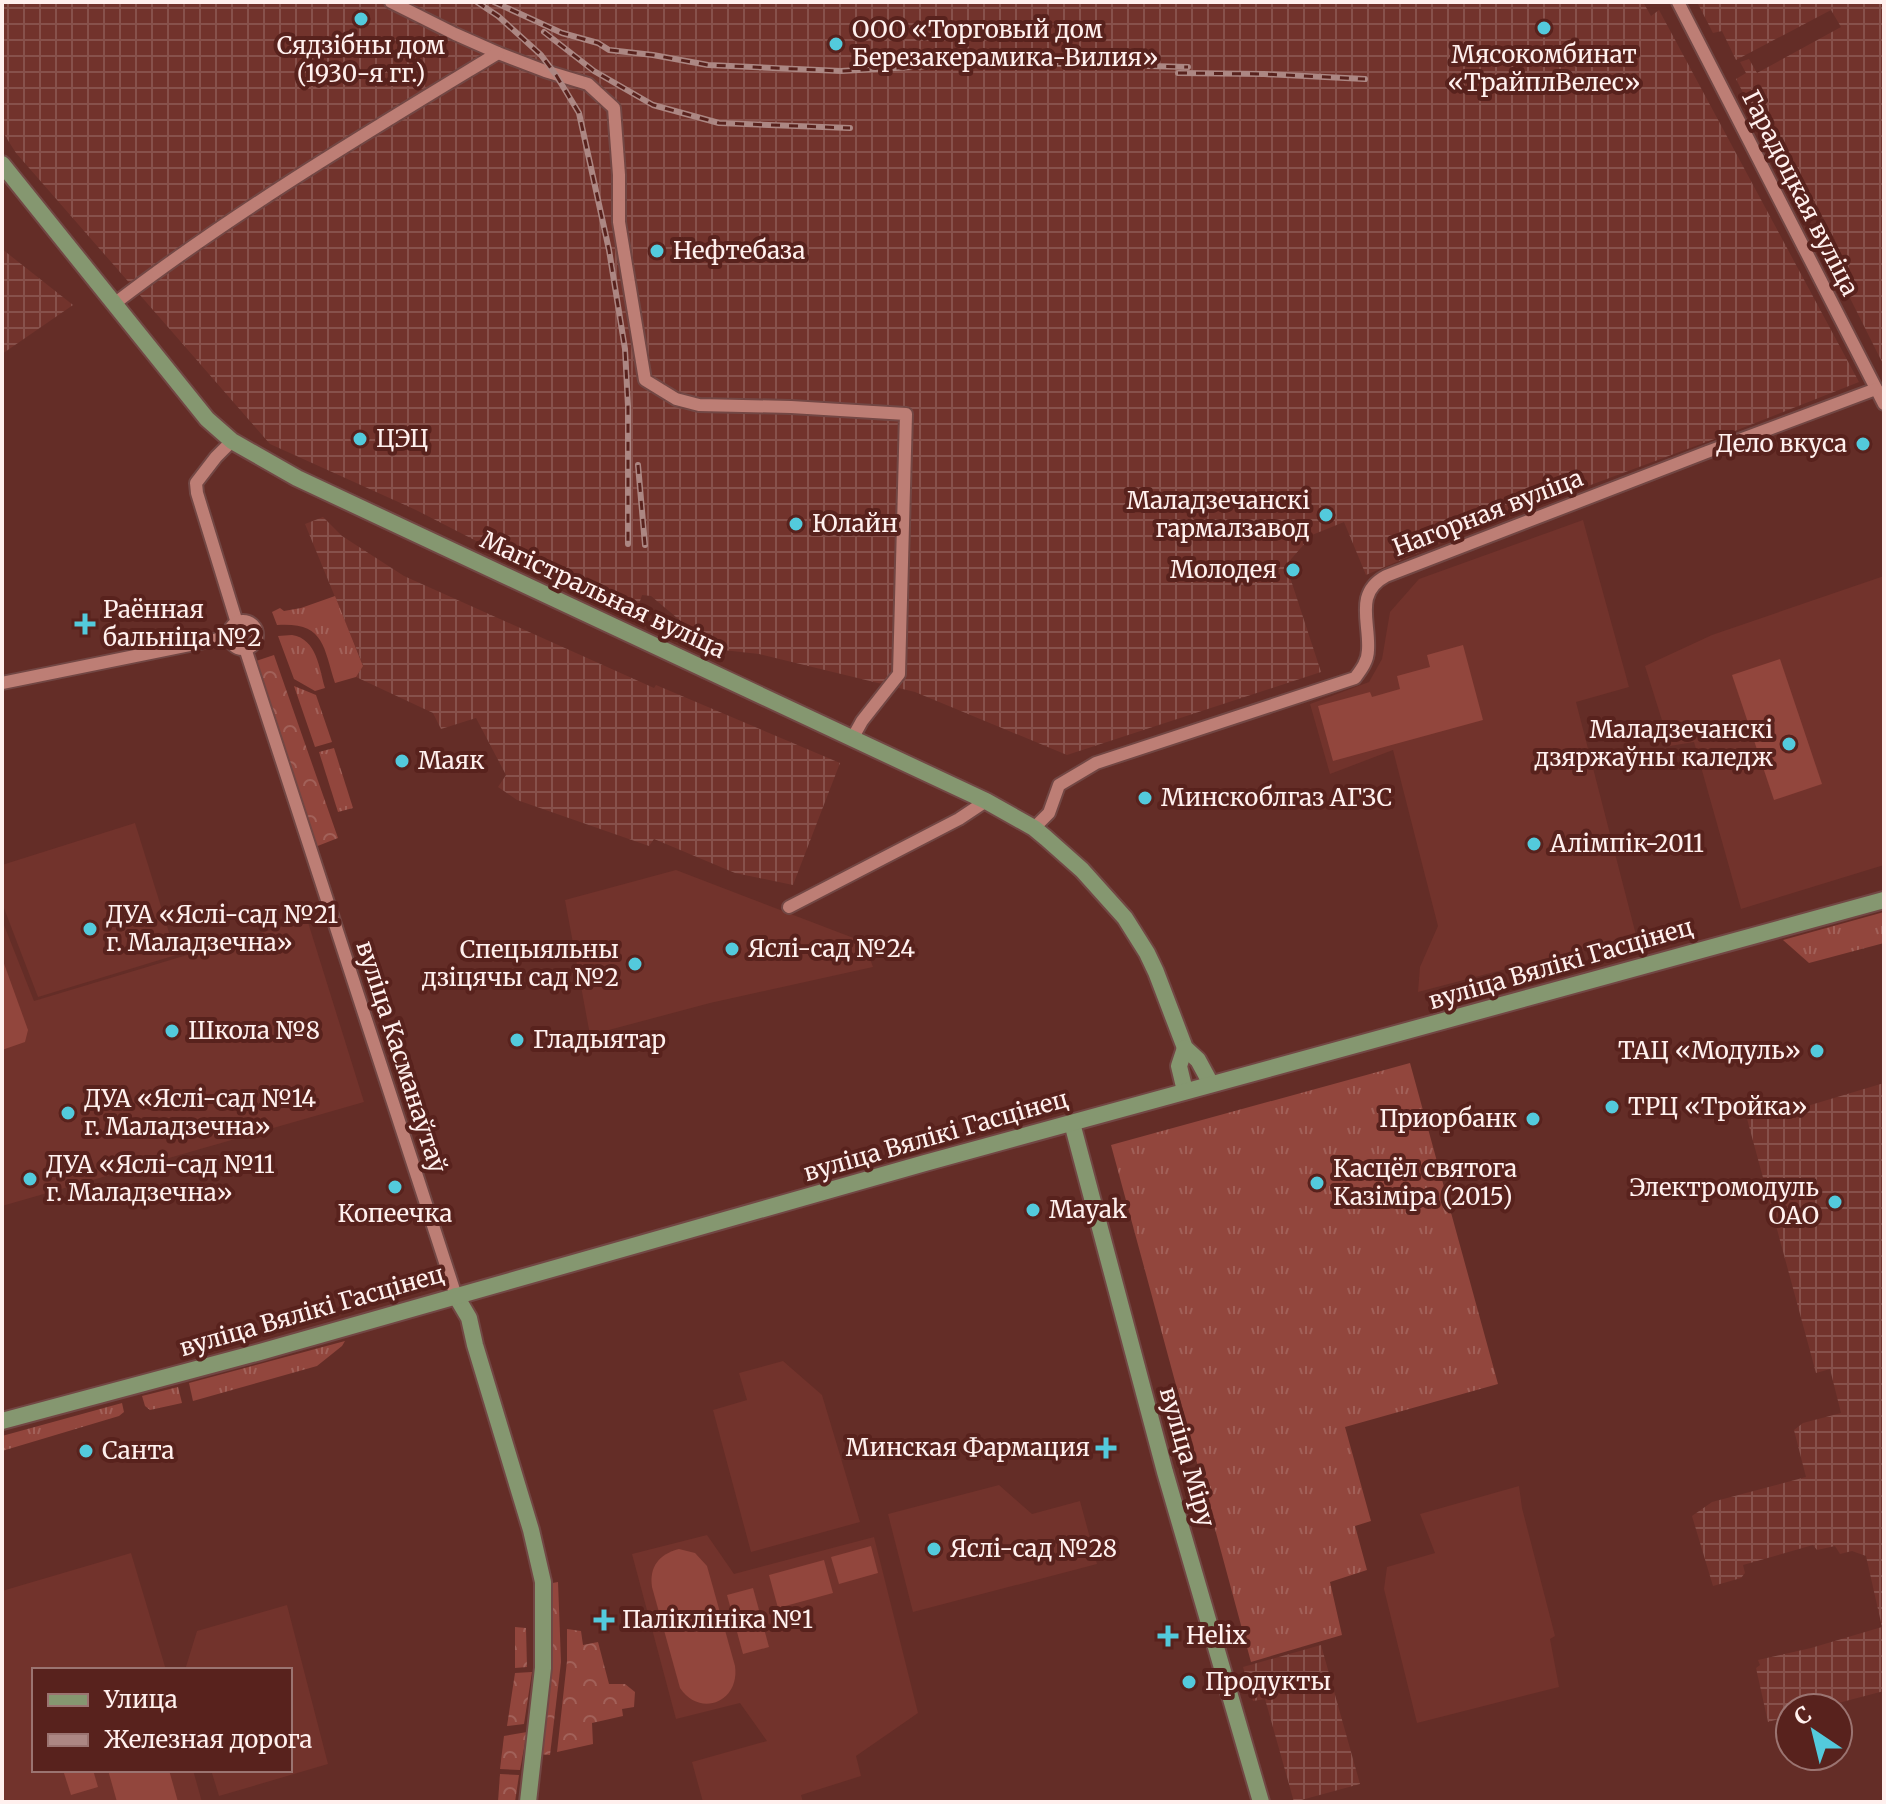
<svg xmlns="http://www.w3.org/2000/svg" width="1886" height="1804" viewBox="0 0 1886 1804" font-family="Merriweather,serif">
<defs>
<pattern id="industrial-grid" width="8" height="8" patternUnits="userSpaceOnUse" patternTransform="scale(2)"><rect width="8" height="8" fill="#72332c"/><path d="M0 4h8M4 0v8" fill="none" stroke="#87514b"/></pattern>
<pattern id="grass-tufts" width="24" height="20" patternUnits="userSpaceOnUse" patternTransform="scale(2)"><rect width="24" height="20" fill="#92463d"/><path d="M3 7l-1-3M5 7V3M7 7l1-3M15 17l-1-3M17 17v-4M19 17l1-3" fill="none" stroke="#a26159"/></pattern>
<pattern id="forest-crowns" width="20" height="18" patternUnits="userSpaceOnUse" patternTransform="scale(2)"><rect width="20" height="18" fill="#92463d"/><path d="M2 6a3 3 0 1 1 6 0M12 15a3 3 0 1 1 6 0" fill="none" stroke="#a26159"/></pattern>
</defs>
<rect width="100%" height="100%" fill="#642d27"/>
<g fill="#72332c">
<path d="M1583,520L1629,687L1576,702L1636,935L1418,992L1420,967L1438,926L1393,750L1330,774L1310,704L1369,682L1382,659L1390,612L1419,579Z"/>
<path d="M1884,576V865L1741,909L1694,742L1670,746L1645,666L1712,635Z"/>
<path d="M135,823L176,955L38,997L2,903V865Z"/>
<path d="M676,870L864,942L873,967L710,1003L590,1035L565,900Z"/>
<path d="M307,919L364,1102L2,1206V920L34,1001Z"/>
<path d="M783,1361L822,1395L860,1522L751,1552L713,1410L747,1400L739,1373Z"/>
<path d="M999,1485L1032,1514L1080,1501L1097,1564L913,1612L888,1514Z"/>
<path d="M1519,1486L1522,1508L1555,1636L1550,1639L1559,1687L1417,1723L1384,1589L1387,1567L1435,1553L1420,1514Z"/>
<path d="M707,1535L734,1574L874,1537L918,1713L856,1756L861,1776L801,1795L803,1802H703L692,1762L767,1741L740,1703L676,1719L632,1554Z"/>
<path d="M131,1553L166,1670H34V1770H193L202,1802H2V1591Z"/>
<path d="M287,1605L328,1764L219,1796L211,1770H290V1670H185L197,1631Z"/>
</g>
<g fill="url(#industrial-grid)">
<path d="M2,2H1643L1651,16L1659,10L1859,382L1717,438L1483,525L1366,575L1344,522L1312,535L1286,565L1321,672L1067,755L915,692L759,654L714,649L651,596L642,595L635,616L486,546L416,510L270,444L16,153L2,131Z"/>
<path d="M1697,2H1884V366L1849,296L1821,247L1835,240L1807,188L1795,195L1736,79L1746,73L1740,62L1749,59L1757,73L1841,27L1831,10L1736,60L1722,31L1713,33Z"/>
<path d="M2,249L73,305L2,354Z"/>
<path d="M323,517L342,536L404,576L654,688L656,685L840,763L793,885L735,873L654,839L649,846L517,800L498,787L506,775L476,718L441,729L433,713L356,677L363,665L305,524Z"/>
<path d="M1884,1083V1691L1819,1708H1790V1716L1768,1722L1756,1668L1760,1665L1758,1660L1811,1648L1882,1627L1866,1556L1852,1551L1840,1554L1835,1546L1817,1550L1813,1545L1743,1565L1745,1573L1741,1578L1713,1586L1692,1516L1712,1502L1806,1477L1794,1430L1803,1423L1841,1413L1830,1369L1816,1373L1743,1104L1758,1100L1764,1119Z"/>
<path d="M1321,1645L1360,1784L1294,1802L1265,1699L1253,1701L1243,1667Z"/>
</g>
<g fill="url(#grass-tufts)">
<path d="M335,596L363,666L356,677L335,683C323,645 324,622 277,625L272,612L280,608L284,611L301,608Z"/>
<path d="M292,635C317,639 319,668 325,688L315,691L294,679L278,636Z"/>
<path d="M294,686L316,695L332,742L315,747Z"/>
<path d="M334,748L353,808L338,812L319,752Z"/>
<path d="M1884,912V943L1809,963L1783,940Z"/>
<path d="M1410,1063L1498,1384L1345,1427L1371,1521L1355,1526L1367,1570L1330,1582L1342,1635L1251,1662L1111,1145Z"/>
<path d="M345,1341L342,1346L317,1366L193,1401L189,1383Z"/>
<path d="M178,1387L182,1403L150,1410L145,1406L142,1396Z"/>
<path d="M122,1403L124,1412L119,1416L2,1451V1436Z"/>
</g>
<g fill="url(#forest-crowns)">
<path d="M274,655L338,838L315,847L256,661Z"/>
<path d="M558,1582L561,1662L550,1755L538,1754L547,1584Z"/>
<path d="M515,1627L526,1628L527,1667L515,1668Z"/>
<path d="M567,1629L581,1631L583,1645L598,1642L609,1684H625L635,1692L634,1707L622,1709L623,1716L592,1723L593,1744L557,1752L567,1661Z"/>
<path d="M532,1672L524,1724L507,1726L515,1673Z"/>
<path d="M527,1732L520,1770L500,1769L504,1736Z"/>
<path d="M500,1774L519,1775L515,1802H498Z"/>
</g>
<g fill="#92463d">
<path d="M1463,645L1483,720L1333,761L1318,706L1370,692L1372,697L1400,689L1397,676L1430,667L1427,655Z"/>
<path d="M1780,659L1822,784L1774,800L1732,675Z"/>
<path d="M2,958L28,1030L25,1042L2,1050Z"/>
<path d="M871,1546L878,1573L839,1584L831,1557Z"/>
<path d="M679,1549L695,1553L707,1566L735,1666C740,1702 700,1718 680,1688L652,1587C649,1567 659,1554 679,1549Z"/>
<path d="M824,1560L833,1593L778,1608L769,1575Z"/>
<path d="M753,1588L769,1647L743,1654L727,1595Z"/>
<path d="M63,1770H93L98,1787L71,1795Z"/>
<path d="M108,1770H169L178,1802H117Z"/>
</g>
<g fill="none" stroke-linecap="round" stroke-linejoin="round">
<g stroke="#724744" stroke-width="16">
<g id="minor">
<path d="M391,2L455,34L498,53L545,71L588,84L614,108L619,175V222L645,380L676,399L699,405L791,407L906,414L899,674L862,721L852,739"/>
<path d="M1678,2L1884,404"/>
<path d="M114,304C235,211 368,132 498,53"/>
<path d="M232,441L216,457L196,483L197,493L237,623"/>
<circle cx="243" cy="635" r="14"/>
<path d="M245,648L456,1296"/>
<path d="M2,683L229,637"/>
<path d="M1034,828L1049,813L1059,785L1096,763L1355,678C1361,670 1368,661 1368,650C1370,622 1354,593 1386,576L1707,452L1876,389"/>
<path d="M789,907L959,819L986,801"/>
</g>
</g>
<g stroke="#724744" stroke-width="20">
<g id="major">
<path d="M2,164L207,419L232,441L297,478L986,801L1034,828L1046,838L1082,870L1125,918L1147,953L1156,972L1185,1048L1198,1060L1211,1084"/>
<path d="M1185,1048L1179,1066L1185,1091"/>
<path d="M1072,1123L1165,1472L1261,1802"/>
<path d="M456,1296L469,1318L475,1345L531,1530L543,1582V1668L528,1802"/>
<path d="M2,1421L260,1352L925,1163L1884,900"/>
</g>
</g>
<use href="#minor" stroke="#bd7e75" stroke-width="12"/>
<use href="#major" stroke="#859770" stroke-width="16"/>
<g stroke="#ac8783" stroke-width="6">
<g id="rail">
<path d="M477,2L498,16L541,55L556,75L579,113L609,250L625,349L628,406V544"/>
<path d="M494,2L562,33L598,43L609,50L653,55L708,65L841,71L1002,62L1188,67"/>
<path d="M544,32L594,71L653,105L719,123L850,128"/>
<path d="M1178,73L1264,74L1365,79"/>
<path d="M638,465L645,545"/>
</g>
</g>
<use href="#rail" stroke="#58221d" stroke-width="3" stroke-dasharray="9" stroke-linecap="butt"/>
</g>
<g fill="#53cadc" stroke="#58221d" stroke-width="3">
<circle cx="361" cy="19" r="8"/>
<circle cx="1544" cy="28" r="8"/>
<circle cx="836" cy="44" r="8"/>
<circle cx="657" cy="251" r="8"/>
<circle cx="360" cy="439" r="8"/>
<circle cx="1863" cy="444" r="8"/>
<circle cx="1326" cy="515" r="8"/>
<circle cx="796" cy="524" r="8"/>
<circle cx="1293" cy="570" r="8"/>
<path d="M81 612h8v8h8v8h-8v8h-8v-8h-8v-8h8z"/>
<circle cx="1789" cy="744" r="8"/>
<circle cx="402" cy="761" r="8"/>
<circle cx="1145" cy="798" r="8"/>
<circle cx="1534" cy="844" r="8"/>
<circle cx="90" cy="929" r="8"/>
<circle cx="732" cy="949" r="8"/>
<circle cx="635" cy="964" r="8"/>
<circle cx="172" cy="1031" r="8"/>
<circle cx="517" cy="1040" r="8"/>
<circle cx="1817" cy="1051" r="8"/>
<circle cx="1612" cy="1107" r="8"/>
<circle cx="68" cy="1113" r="8"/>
<circle cx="1533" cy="1119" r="8"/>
<circle cx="30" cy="1179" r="8"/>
<circle cx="1317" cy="1183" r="8"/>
<circle cx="395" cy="1187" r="8"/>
<circle cx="1835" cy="1202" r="8"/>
<circle cx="1033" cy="1210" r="8"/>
<path d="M1102 1436h8v8h8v8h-8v8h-8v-8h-8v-8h8z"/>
<circle cx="86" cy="1451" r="8"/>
<circle cx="934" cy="1549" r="8"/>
<path d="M600 1608h8v8h8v8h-8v8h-8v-8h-8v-8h8z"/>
<path d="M1164 1624h8v8h8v8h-8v8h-8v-8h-8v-8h8z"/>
<circle cx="1189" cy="1682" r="8"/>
</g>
<g text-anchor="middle" stroke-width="8" stroke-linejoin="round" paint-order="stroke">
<g font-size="24" fill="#fff0ee" stroke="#58221d" text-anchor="start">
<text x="852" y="38">ООО «Торговый дом<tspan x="852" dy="28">Березакерамика-Вилия»</tspan></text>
<text x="361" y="54" text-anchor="middle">Сядзібны дом<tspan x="361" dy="28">(1930-я гг.)</tspan></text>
<text x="1544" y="63" text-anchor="middle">Мясокомбинат<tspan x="1544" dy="28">«ТрайплВелес»</tspan></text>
<text x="673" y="259">Нефтебаза</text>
<text x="376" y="447">ЦЭЦ</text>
<text x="1847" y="452" text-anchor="end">Дело вкуса</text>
<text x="1310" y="509" text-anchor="end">Маладзечанскі<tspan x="1310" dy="28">гармалзавод</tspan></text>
<text x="812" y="532">Юлайн</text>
<text x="1277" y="578" text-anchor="end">Молодея</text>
<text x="103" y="618">Раённая<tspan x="103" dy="28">бальніца №2</tspan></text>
<text x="1773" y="738" text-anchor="end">Маладзечанскі<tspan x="1773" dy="28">дзяржаўны каледж</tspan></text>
<text x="418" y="769">Маяк</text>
<text x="1161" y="806">Минскоблгаз АГЗС</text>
<text x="1550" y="852">Алімпік-2011</text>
<text x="106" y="923">ДУА «Яслі-сад №21<tspan x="106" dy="28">г. Маладзечна»</tspan></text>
<text x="748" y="957">Яслі-сад №24</text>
<text x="619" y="958" text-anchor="end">Спецыяльны<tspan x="619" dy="28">дзіцячы сад №2</tspan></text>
<text x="188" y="1039">Школа №8</text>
<text x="533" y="1048">Гладыятар</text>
<text x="1801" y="1059" text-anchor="end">ТАЦ «Модуль»</text>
<text x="84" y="1107">ДУА «Яслі-сад №14<tspan x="84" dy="28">г. Маладзечна»</tspan></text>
<text x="1628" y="1115">ТРЦ «Тройка»</text>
<text x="1517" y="1127" text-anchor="end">Приорбанк</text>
<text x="46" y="1173">ДУА «Яслі-сад №11<tspan x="46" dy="28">г. Маладзечна»</tspan></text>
<text x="1333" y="1177">Касцёл святога<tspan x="1333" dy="28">Казіміра (2015)</tspan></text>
<text x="1819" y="1196" text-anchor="end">Электромодуль<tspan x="1819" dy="28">ОАО</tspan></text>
<text x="1049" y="1218">Mayak</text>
<text x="395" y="1222" text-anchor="middle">Копеечка</text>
<text x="1090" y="1456" text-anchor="end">Минская Фармация</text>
<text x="102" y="1459">Санта</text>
<text x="950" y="1557">Яслі-сад №28</text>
<text x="622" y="1628">Паліклініка №1</text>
<text x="1186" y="1644">Helix</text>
<text x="1205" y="1690">Продукты</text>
</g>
<g font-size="24" fill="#fff0ee" stroke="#58221d">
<text transform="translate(1800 193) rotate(63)" y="8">Гарадоцкая вуліца</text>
<text transform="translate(1488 513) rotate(-21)" y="8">Нагорная вуліца</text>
<text transform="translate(603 595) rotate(25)" y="8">Магістральная вуліца</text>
<text transform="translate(1561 964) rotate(-16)" y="8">вуліца Вялікі Гасцінец</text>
<text transform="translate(401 1057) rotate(72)" y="8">вуліца Касманаўтаў</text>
<text transform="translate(936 1136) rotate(-16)" y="8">вуліца Вялікі Гасцінец</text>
<text transform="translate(312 1311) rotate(-16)" y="8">вуліца Вялікі Гасцінец</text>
<text transform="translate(1187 1457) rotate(74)" y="8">вуліца Міру</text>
</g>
</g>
<rect width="1886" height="1804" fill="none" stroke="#fff0ee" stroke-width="8"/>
<rect x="32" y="1668" width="260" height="104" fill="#58221d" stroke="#9b7471" stroke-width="2"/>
<rect x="48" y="1694" width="40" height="12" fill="#859770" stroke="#9b7471" stroke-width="2"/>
<text x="104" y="1708" font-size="24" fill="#fff0ee">Улица</text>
<rect x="48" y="1734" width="40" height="12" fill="#ac8783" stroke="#9b7471" stroke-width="2"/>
<text x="104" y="1748" font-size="24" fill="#fff0ee">Железная дорога</text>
<g transform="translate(1814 1732) rotate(325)"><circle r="38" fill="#58221d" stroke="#9b7471" stroke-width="2"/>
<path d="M0-6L14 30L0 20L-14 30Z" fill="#53cadc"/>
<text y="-12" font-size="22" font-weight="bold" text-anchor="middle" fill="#fff0ee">С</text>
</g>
</svg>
